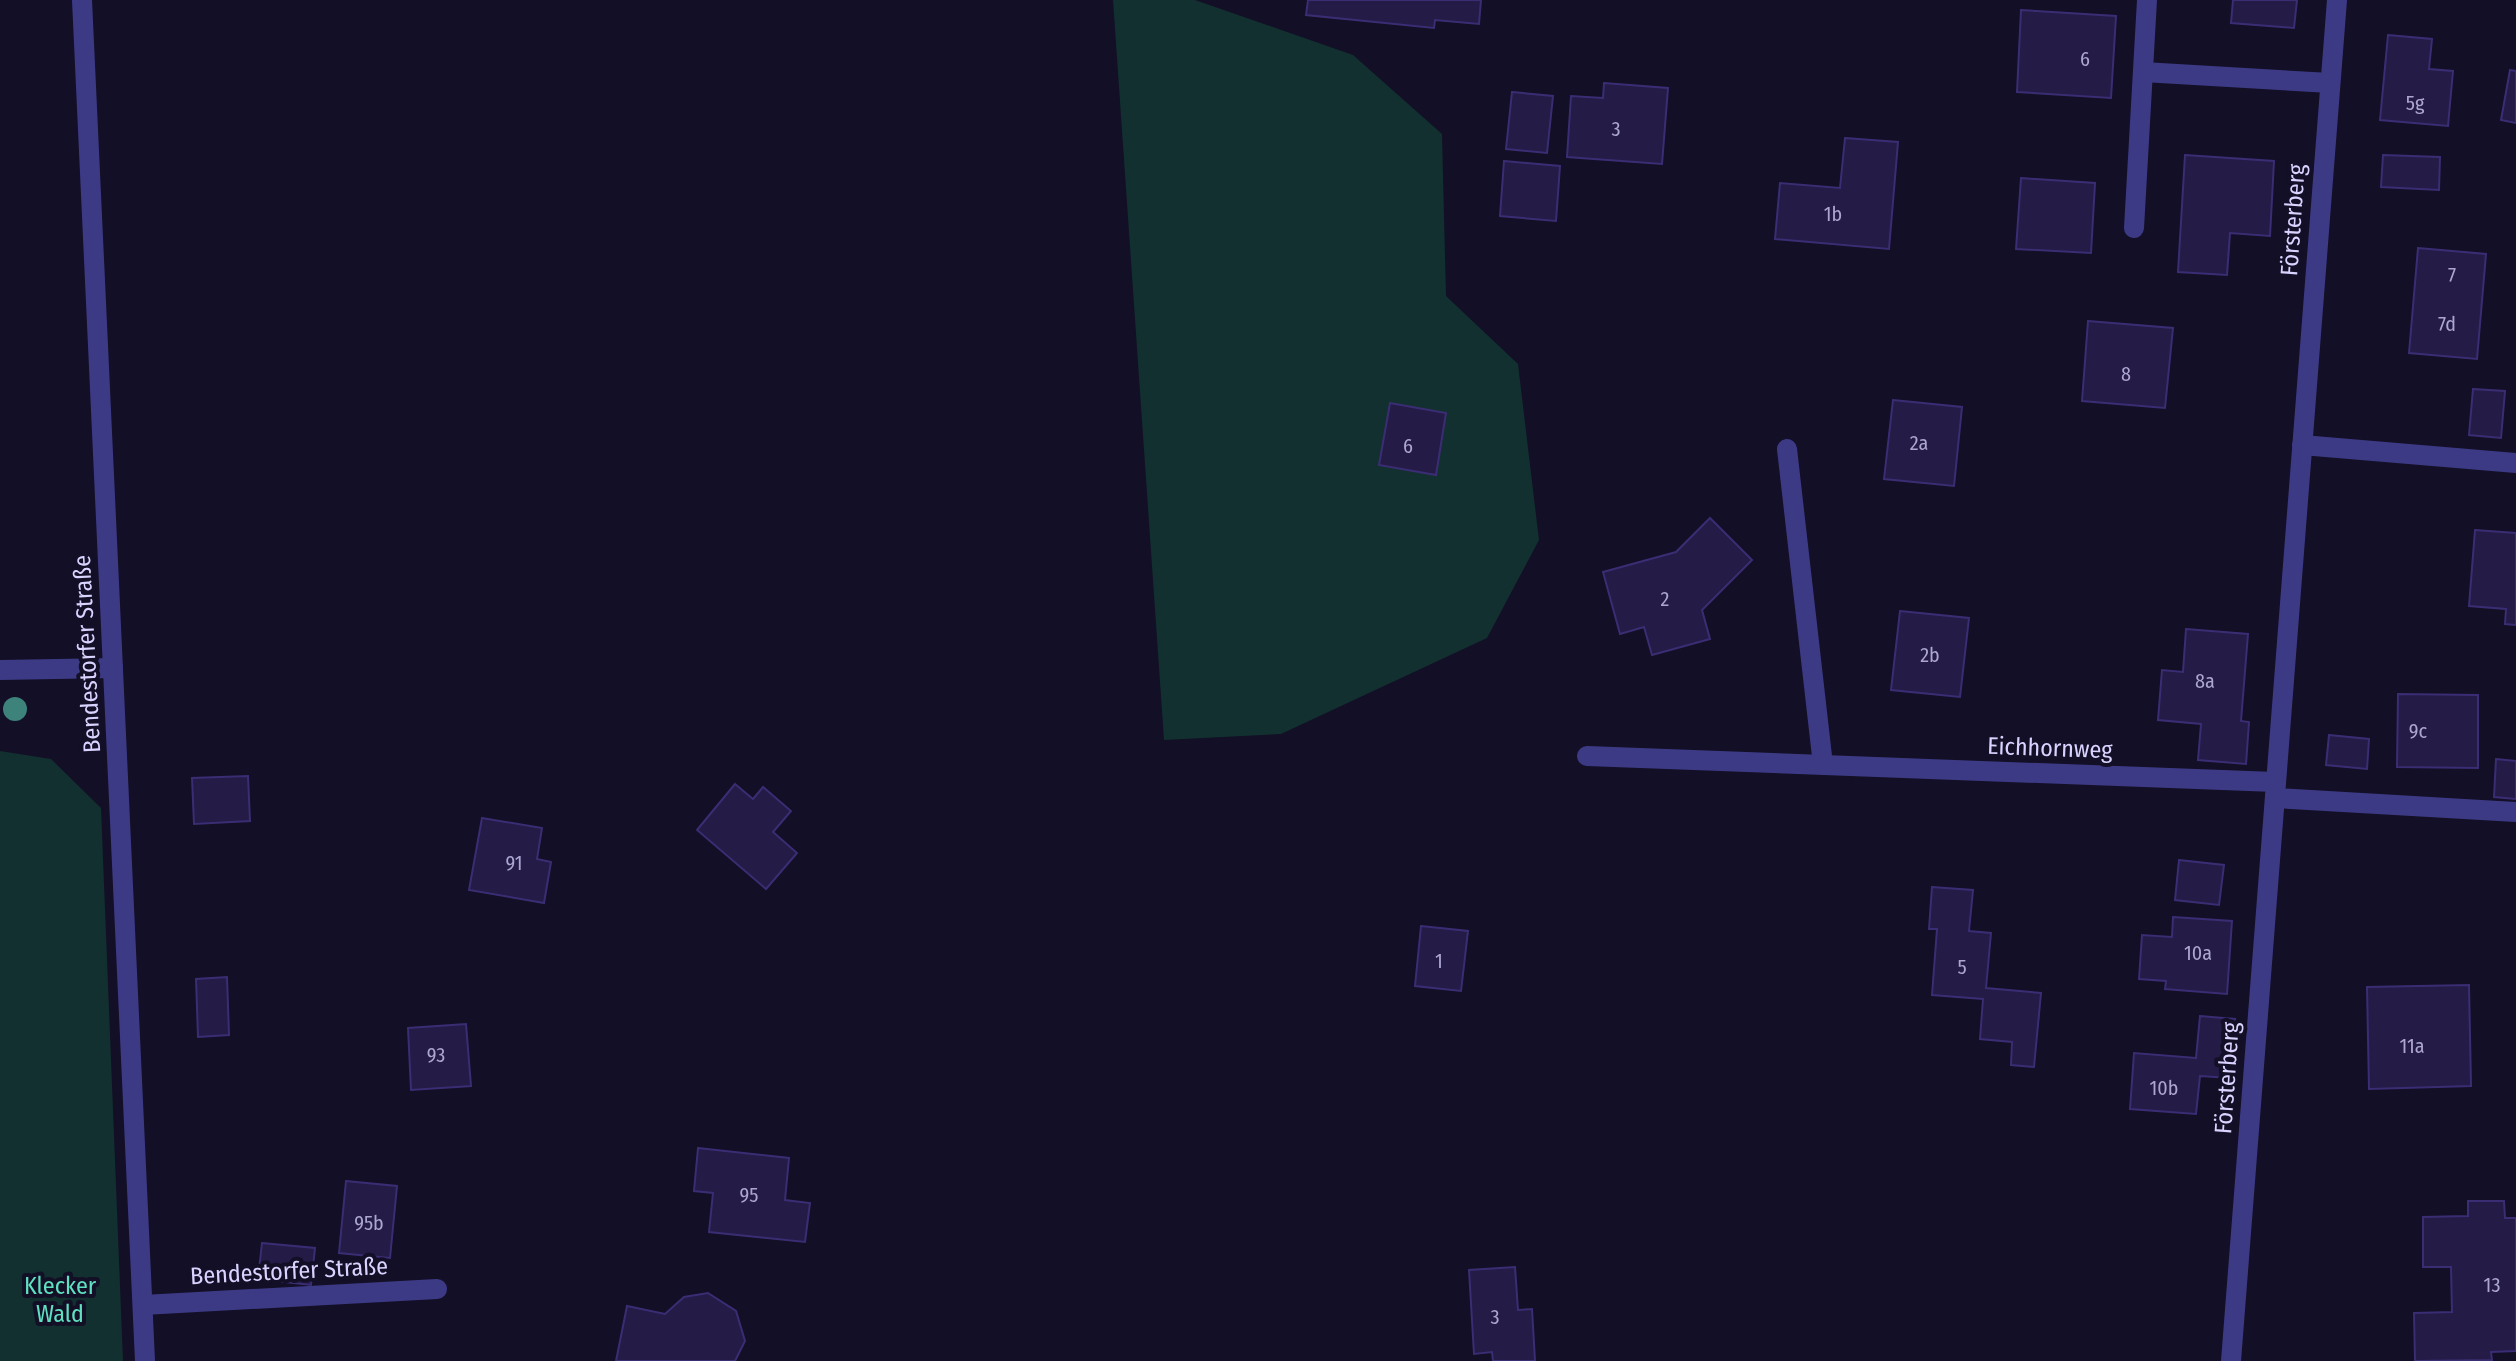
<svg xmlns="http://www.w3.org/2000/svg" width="2516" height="1361" viewBox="0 0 2516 1361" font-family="'Fira Sans Condensed',sans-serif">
<rect width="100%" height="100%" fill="#130f26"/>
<g fill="#12302f">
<path d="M1113,0H1195L1353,55L1442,134L1446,296L1518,364L1539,540L1487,638L1281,734L1164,740Z"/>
<path d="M0,751L51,759L101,808L123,1361H0Z"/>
</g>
<g fill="#241b47" stroke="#3b2d73" stroke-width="2">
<path d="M1308,0H1481L1479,24L1435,20L1434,28L1306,15Z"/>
<path d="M2233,0H2297L2294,28L2231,23Z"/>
<path d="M2021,10L2116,16L2111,98L2017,92Z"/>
<path d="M2388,35L2432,39L2429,69L2453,71L2448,126L2380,120Z"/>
<path d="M2510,70L2516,71V123L2501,120Z"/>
<path d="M1604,83L1668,88L1662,164L1567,157L1571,96L1603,98Z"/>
<path d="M1512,92L1553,96L1547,153L1506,149Z"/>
<path d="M1845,138L1898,142L1889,249L1775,239L1780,183L1840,188Z"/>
<path d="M2185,155L2274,161L2270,236L2230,233L2227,275L2178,272Z"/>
<path d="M2383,155L2440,157L2439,190L2381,187Z"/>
<path d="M1504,161L1560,166L1556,221L1500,216Z"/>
<path d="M2021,178L2095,183L2091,253L2016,249Z"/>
<path d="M2418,248L2486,254L2477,359L2409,353Z"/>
<path d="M2088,321L2173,328L2165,408L2082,401Z"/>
<path d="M2473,389L2505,391L2501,438L2469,435Z"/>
<path d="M1893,400L1962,407L1954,486L1884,479Z"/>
<path d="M1390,403L1446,413L1436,475L1379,465Z"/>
<path d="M1710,518L1752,560L1702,610L1710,639L1652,655L1644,627L1620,634L1603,572L1676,552Z"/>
<path d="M2475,530L2516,533V625L2505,624L2506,609L2469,606Z"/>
<path d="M1900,611L1969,618L1960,697L1891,690Z"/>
<path d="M2186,629L2248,634L2241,721L2249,722L2246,764L2198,760L2201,724L2158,720L2162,670L2183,672Z"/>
<path d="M2398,694L2478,695V768L2397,767Z"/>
<path d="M2329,735L2369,739L2367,769L2326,765Z"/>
<path d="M2496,759L2516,761V799L2494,797Z"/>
<path d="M248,776L250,821L194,824L192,778Z"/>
<path d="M735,784L753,799L763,787L791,811L773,832L797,853L766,889L697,830Z"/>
<path d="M482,818L542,828L537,859L551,862L544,903L469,890Z"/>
<path d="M2179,860L2224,865L2219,905L2175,900Z"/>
<path d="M1932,887L1973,890L1969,931L1991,933L1986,988L2041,993L2034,1067L2011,1065L2012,1042L1980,1039L1983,999L1932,995L1937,929H1929Z"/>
<path d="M2173,917L2232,921L2227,994L2165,989L2166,981L2139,979L2142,935L2172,937Z"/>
<path d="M1421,926L1468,931L1461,991L1415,986Z"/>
<path d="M227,977L229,1035L198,1037L196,979Z"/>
<path d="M2469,985L2471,1086L2369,1089L2367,987Z"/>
<path d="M2200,1016L2235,1019L2230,1078L2200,1076L2196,1114L2130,1109L2134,1053L2196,1058Z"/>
<path d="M466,1024L471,1086L411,1090L408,1028Z"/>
<path d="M698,1148L789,1158L785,1200L810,1203L805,1242L709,1232L713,1193L694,1191Z"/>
<path d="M346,1181L397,1186L390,1258L339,1253Z"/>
<path d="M2468,1201H2504L2505,1218H2516V1351L2491,1352L2492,1360L2415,1361L2414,1313L2452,1312L2451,1267H2423V1217L2468,1216Z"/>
<path d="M262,1243L315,1248L311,1285L258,1279Z"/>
<path d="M1515,1267L1518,1310L1532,1309L1535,1361H1493L1492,1352L1474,1354L1469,1270Z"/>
<path d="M708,1293L736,1311L745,1341L735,1361H616L627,1306L665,1314L684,1297Z"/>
</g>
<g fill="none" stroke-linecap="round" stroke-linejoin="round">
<g stroke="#3d3a85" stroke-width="20">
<path d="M2143,72L2330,83"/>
<path d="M2134,228L2147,0"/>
<path d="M0,670L113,668"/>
</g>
<g stroke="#3d3a85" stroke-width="20">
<path d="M2302,445L2516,463"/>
<path d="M1787,449L1823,765"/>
<path d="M1587,756L2275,782"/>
<path d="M2275,798L2516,812"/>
<path d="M143,1305L437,1289"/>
<path d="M2231,1361L2337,0"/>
</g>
<path stroke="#3d3a85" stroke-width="20" d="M82,0L145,1361"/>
</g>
<circle fill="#3d827b" cx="15" cy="709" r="12"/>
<g text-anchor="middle" stroke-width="8" stroke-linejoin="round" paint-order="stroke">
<g font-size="20" fill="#aca6d1">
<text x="2085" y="66">6</text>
<text x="2415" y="110">5g</text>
<text x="1616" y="136">3</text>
<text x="1833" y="221">1b</text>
<text x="2452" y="282">7</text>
<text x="2447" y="331">7d</text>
<text x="2126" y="381">8</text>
<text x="1919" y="450">2a</text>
<text x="1408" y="453">6</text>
<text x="1665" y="606">2</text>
<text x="1930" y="662">2b</text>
<text x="2205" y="688">8a</text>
<text x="2418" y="738">9c</text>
<text x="514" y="870">91</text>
<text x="2198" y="960">10a</text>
<text x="1439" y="968">1</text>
<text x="1962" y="974">5</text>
<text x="2412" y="1053">11a</text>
<text x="436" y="1062">93</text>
<text x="2164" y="1095">10b</text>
<text x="749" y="1202">95</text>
<text x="369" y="1230">95b</text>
<text x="2492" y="1292">13</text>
<text x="1495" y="1324">3</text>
</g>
<g font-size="24" fill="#d9d4ff" stroke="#130f26">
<text transform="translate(2293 220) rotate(-86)" y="8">Försterberg</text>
<text transform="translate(87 654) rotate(-93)" y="8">Bendestorfer Straße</text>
<text transform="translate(2050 748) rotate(2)" y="8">Eichhornweg</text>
<text transform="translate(2227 1078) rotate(-86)" y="8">Försterberg</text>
<text transform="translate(289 1271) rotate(-3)" y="8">Bendestorfer Straße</text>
</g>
<g font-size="24" fill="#5fe0c0" stroke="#130f26">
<text x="60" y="1294">Klecker<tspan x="60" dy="28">Wald</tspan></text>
</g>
</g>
</svg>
